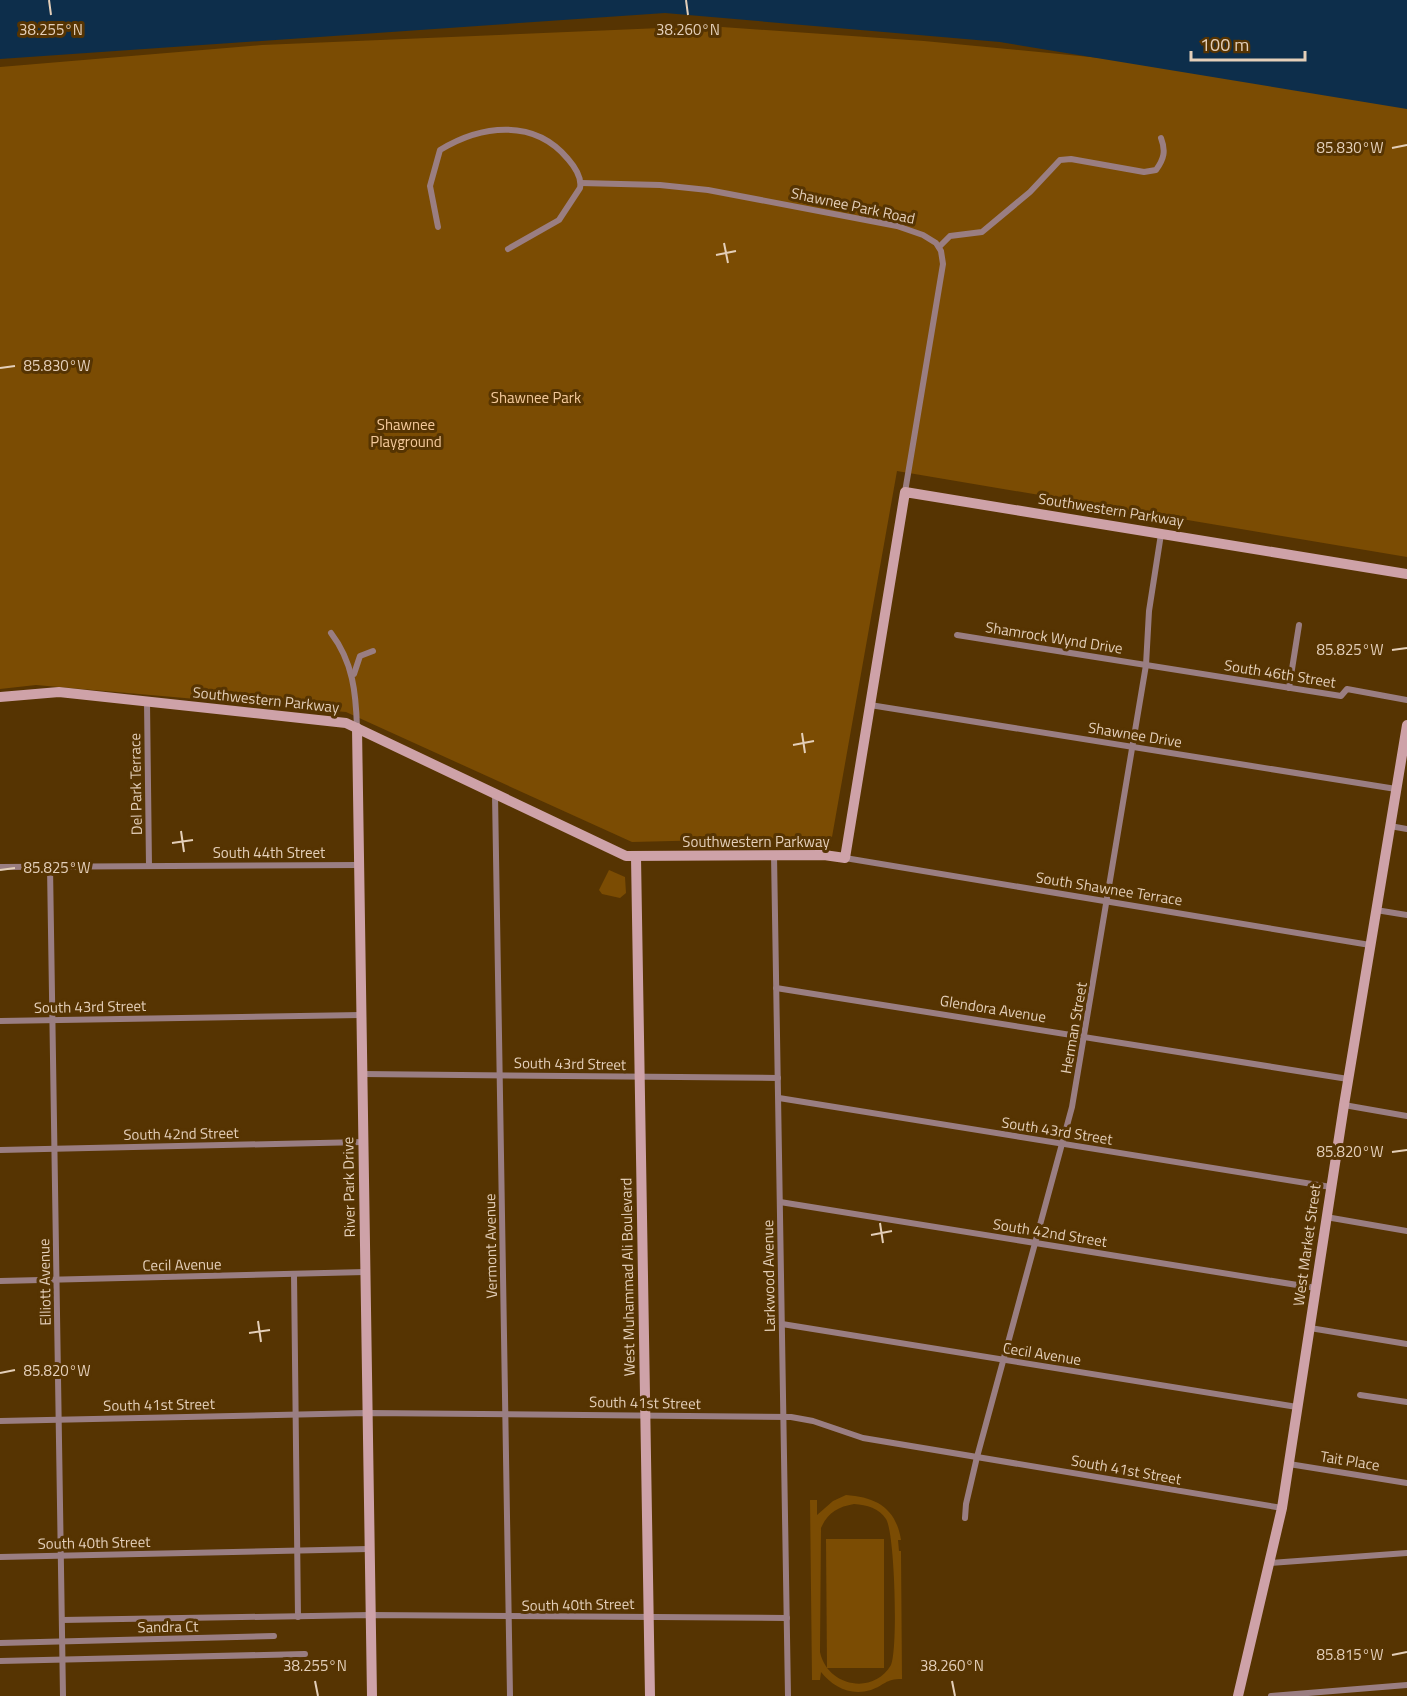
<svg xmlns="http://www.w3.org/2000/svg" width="1407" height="1696" viewBox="0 0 1407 1696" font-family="'Titillium Web',sans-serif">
<rect width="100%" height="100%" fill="#563402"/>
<g fill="#7b4c03" fill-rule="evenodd">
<path d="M708,26L924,41L1121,60L1407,103V557L897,471L832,837L632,842L346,712L36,685L0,689V67L262,45Z"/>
<path d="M609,870L625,877L626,893L620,898L602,894L599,890Z"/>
<path d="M846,1495C876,1497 896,1508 901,1540H898L899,1551H901L902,1679C885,1679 885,1685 871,1690C850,1696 833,1687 821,1672L820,1680H812L810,1500H817V1515L833,1501ZM854,1504C867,1505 879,1508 886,1519C895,1533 898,1650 891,1665C873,1696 827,1686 820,1652L821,1528C828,1512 838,1507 854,1504Z"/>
<path d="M826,1539H884V1668H827Z"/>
</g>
<path fill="#0d2e4b" d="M0,0H1407V109L1000,42L665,13L0,59Z"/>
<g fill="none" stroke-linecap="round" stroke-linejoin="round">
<g stroke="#9a7e82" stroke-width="6">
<path d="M581,183L660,185L708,190L897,226L923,235L936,243L941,251L943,264L905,492"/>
<path d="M438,227L430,186L440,150C481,125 534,118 568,159C575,167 582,178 580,188L559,220L508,249"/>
<path d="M939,247L950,236L982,232L1030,192L1060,160L1071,159L1144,172L1156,170C1164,159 1166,151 1161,138"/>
<path d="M331,633C353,662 356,693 357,728"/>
<path d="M957,635L1341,696L1347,689L1407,700"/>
<path d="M354,674L360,656L373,651"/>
<path d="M1289,688L1299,625"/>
<path d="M147,702L149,866"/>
<path d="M870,705L1396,789"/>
<path d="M495,795L510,1696"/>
<path d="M1390,826L1407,829"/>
<path d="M774,855L788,1696"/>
<path d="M845,858L1370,945"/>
<path d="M0,867L358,865"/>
<path d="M50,867L63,1696"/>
<path d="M1376,910L1407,915"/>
<path d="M776,988L1348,1079"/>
<path d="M0,1021L361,1015"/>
<path d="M362,1074L778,1078"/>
<path d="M779,1098L1331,1187"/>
<path d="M1344,1105L1407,1116"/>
<path d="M0,1150L363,1142"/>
<path d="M780,1202L1316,1288"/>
<path d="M1326,1217L1407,1231"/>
<path d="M294,1274L298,1617"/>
<path d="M0,1281L365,1272"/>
<path d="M782,1324L1297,1407"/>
<path d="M1310,1328L1407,1344"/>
<path d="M1360,1395L1407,1402"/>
<path d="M0,1421L367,1413L791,1417L813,1421L863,1438L1282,1508"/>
<path d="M1289,1464L1407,1483"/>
<path d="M965,1518L966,1504L977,1457L1072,1107L1146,665L1149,611L1161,534"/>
<path d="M0,1557L369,1549"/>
<path d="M1270,1563L1407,1553"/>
<path d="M62,1620L370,1615L787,1618"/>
<path d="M0,1643L274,1636"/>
<path d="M0,1661L305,1654"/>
<path d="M1271,1696L1407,1685"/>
</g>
<g stroke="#cea2a8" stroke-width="10">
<path d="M0,697L59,692L346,723L626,856L824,855L845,858L905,492L1407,574"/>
<path d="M357,728L372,1696"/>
<path d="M636,857L650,1696"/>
<path d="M1238,1696L1282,1508L1344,1105L1407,725"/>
</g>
</g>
<path fill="none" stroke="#e4cfb9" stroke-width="2" d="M49,0L51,15M686,0L688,15M1392,148L1407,145M724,243L728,263M716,255L736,251M0,368L15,366M1392,650L1407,648M802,733L805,753M793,745L814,741M181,831L184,852M172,843L193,840M0,870L15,868M1392,1152L1407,1150M880,1223L883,1243M871,1235L892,1231M258,1321L261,1342M249,1333L270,1330M0,1373L15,1370M1392,1655L1407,1652M315,1681L318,1696M952,1681L955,1696"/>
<g text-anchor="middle" stroke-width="6" stroke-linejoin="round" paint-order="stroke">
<g font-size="15" fill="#e4cfb9" stroke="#563402">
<text transform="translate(853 206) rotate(12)" y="5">Shawnee Park Road</text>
<text transform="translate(1111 510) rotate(9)" y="5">Southwestern Parkway</text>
<text transform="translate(1054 638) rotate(9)" y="5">Shamrock Wynd Drive</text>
<text transform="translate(1280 674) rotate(9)" y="5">South 46th Street</text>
<text transform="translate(266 700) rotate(6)" y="5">Southwestern Parkway</text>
<text transform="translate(1135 735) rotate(9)" y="5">Shawnee Drive</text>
<text transform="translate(136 784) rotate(-91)" y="5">Del Park Terrace</text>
<text x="756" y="847">Southwestern Parkway</text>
<text x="269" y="858">South 44th Street</text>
<text transform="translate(1109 889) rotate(9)" y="5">South Shawnee Terrace</text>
<text transform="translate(90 1007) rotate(-1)" y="5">South 43rd Street</text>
<text transform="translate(993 1009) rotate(9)" y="5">Glendora Avenue</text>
<text transform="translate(1074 1028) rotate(-80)" y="5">Herman Street</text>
<text transform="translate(570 1064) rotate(1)" y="5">South 43rd Street</text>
<text transform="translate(1057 1131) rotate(9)" y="5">South 43rd Street</text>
<text transform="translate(181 1134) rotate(-1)" y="5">South 42nd Street</text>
<text transform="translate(349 1187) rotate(-91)" y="5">River Park Drive</text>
<text transform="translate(1050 1233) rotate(9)" y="5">South 42nd Street</text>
<text transform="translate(1307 1245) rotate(-82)" y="5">West Market Street</text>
<text transform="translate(491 1246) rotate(-91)" y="5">Vermont Avenue</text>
<text transform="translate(182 1265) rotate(-1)" y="5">Cecil Avenue</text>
<text transform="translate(769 1276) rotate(-91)" y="5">Larkwood Avenue</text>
<text transform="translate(628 1277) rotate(-91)" y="5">West Muhammad Ali Boulevard</text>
<text transform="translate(45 1282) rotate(-91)" y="5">Elliott Avenue</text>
<text transform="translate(1042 1354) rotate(9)" y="5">Cecil Avenue</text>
<text transform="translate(645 1403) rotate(1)" y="5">South 41st Street</text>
<text transform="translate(159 1405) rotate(-1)" y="5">South 41st Street</text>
<text transform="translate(1350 1461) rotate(9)" y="5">Tait Place</text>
<text transform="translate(1126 1470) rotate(10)" y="5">South 41st Street</text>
<text transform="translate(94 1543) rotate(-1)" y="5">South 40th Street</text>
<text transform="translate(578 1605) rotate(-1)" y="5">South 40th Street</text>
<text transform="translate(168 1627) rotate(-1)" y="5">Sandra Ct</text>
</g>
<g font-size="15" fill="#f4c99b" stroke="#563402">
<text x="536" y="403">Shawnee Park</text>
<text x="406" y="430">Shawnee<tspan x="406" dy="17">Playground</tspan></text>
</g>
</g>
<g font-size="15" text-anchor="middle" fill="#e4cfb9" stroke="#563402" stroke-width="6" stroke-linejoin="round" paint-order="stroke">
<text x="51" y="35">38.255°N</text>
<text x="688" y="35">38.260°N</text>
<text x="1350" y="153">85.830°W</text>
<text x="57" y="371">85.830°W</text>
<text x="1350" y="655">85.825°W</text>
<text x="57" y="873">85.825°W</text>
<text x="1350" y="1157">85.820°W</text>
<text x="57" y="1376">85.820°W</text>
<text x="1350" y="1660">85.815°W</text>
<text x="315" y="1671">38.255°N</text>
<text x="952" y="1671">38.260°N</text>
</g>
<path d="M1191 51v9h114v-9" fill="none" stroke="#e4cfb9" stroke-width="3"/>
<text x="1200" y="51" font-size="18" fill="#e4cfb9" stroke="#563402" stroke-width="4.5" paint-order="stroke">100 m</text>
</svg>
